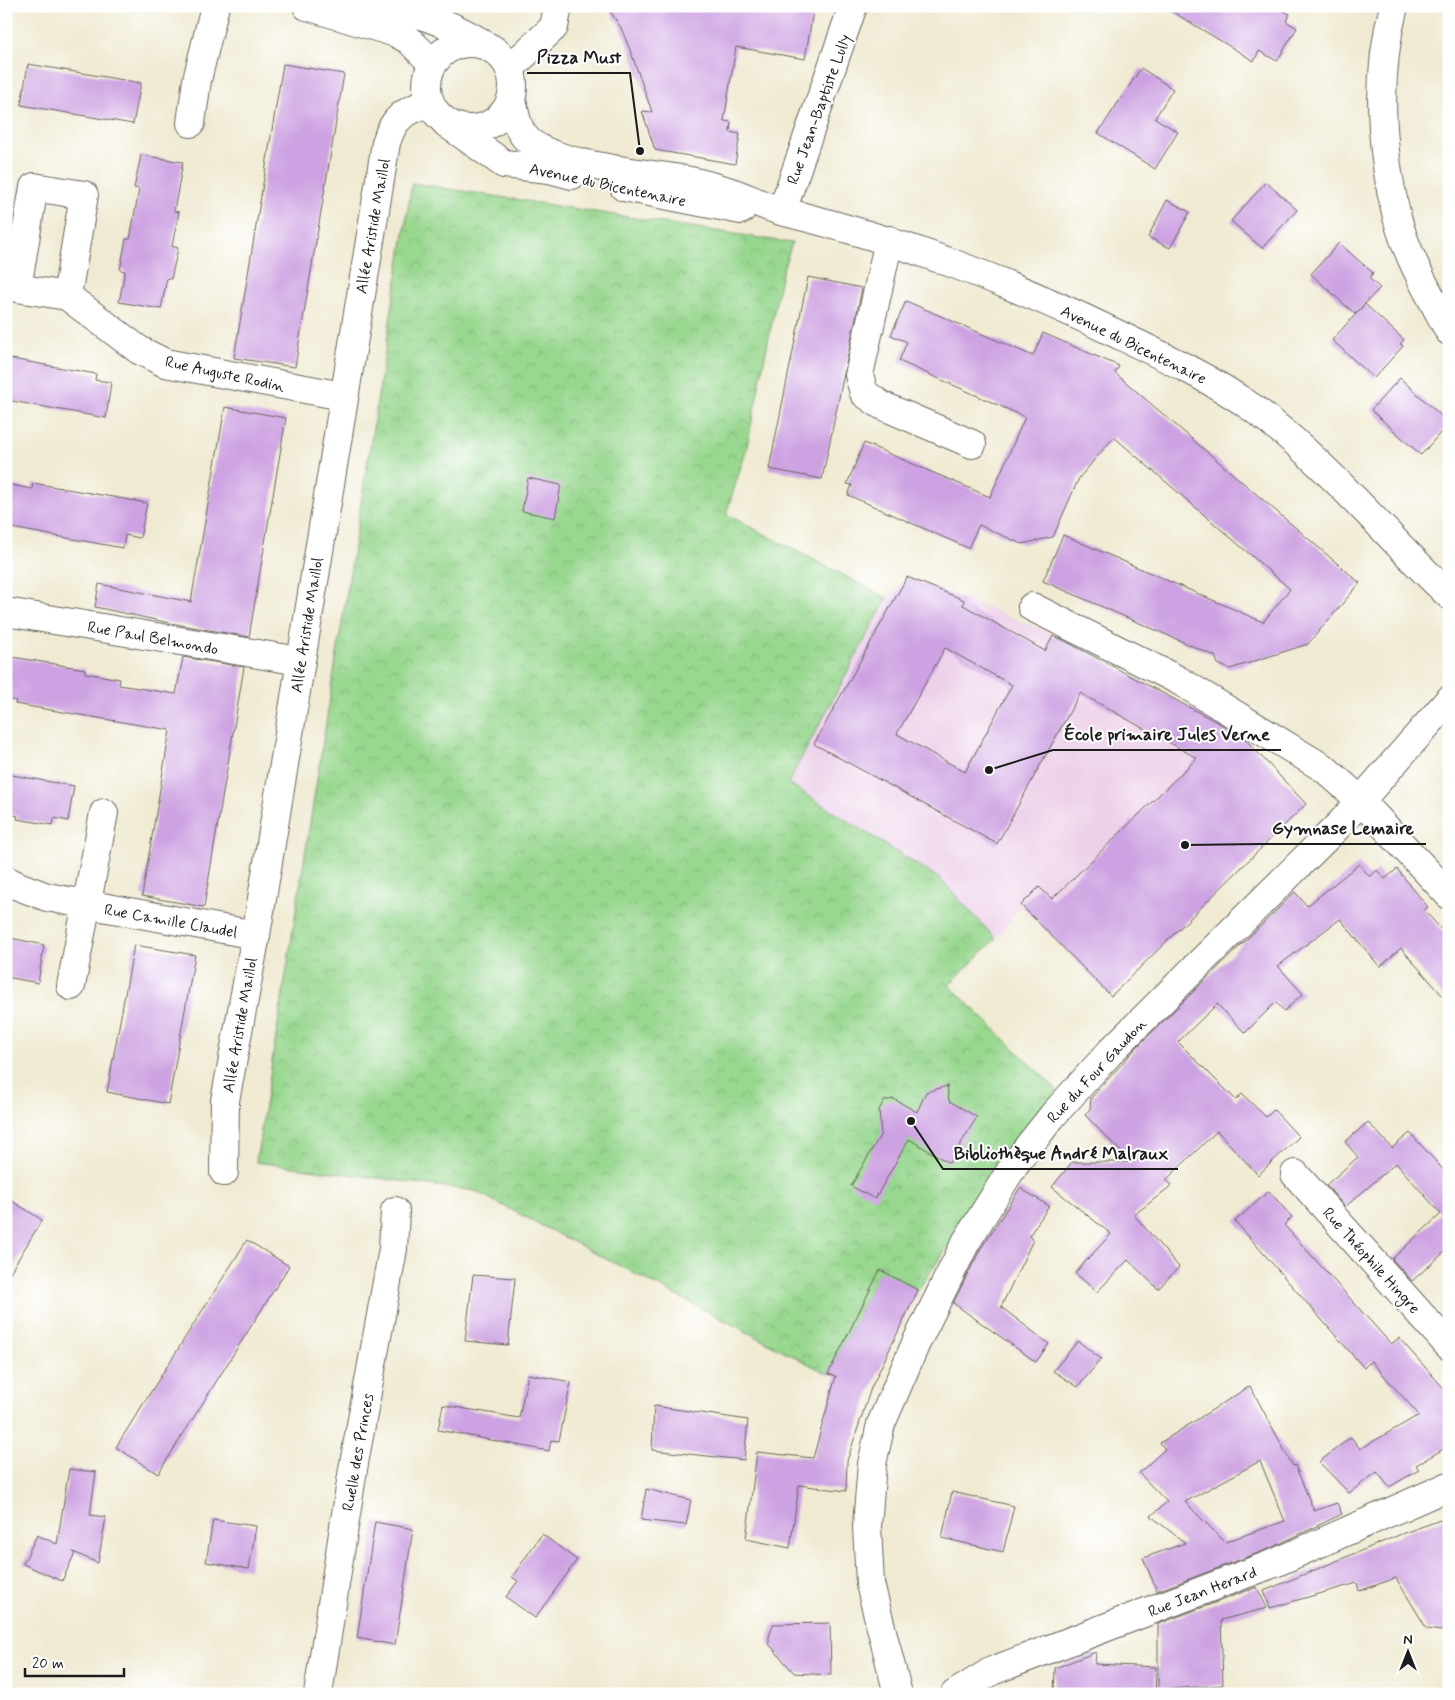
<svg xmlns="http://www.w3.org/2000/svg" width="1455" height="1700" viewBox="0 0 1455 1700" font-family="Mynerve,sans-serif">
<defs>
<pattern id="park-crowns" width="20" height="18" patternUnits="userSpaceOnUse" patternTransform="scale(1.25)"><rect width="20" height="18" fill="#97d78e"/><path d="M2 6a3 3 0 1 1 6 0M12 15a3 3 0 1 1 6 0" fill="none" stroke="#82b87a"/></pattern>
</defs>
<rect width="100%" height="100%" fill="#fff"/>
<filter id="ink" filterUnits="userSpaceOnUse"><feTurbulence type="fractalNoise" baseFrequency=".02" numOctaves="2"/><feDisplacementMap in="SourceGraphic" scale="10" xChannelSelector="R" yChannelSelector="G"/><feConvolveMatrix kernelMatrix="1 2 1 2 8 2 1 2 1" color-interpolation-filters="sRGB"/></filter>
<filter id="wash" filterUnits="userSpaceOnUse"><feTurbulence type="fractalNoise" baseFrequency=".0096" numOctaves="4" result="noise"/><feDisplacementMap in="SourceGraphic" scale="20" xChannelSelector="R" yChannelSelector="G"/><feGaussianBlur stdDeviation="1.12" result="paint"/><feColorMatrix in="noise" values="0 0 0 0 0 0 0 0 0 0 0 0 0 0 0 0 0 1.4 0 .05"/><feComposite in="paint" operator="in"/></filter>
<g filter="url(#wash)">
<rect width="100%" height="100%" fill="#f0ead2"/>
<path fill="#edd1e9" d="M907,577L1059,636L1228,729L1052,899L1038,888L1021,905L996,939L941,880L788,783L887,598Z"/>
<path fill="url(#park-crowns)" stroke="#5a7a55" d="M412,183L792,243L782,272L746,451L726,514L887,598L788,783L941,880L996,939L949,985L1057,1090L918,1290L880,1271L828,1374L475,1191L256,1162Z"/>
<g id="blocks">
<g fill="#cda2e2" fill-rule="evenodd">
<path d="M607,6H814L805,59L736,47L724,121L731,122L730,132L740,134L735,164L655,150L642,111L652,112L632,55L621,28Z"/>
<path d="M1163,6H1275L1290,14L1286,21L1297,28L1277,61L1259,51L1254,61Z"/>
<path d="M28,64L141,83L133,124L21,105Z"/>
<path d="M283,64L344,74L295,367L234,358Z"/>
<path d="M1141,68L1173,89L1155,118L1178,132L1155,169L1098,133Z"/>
<path d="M141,155L183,162L174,211L179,212L172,246L178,248L171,279L167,278L161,309L119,302L125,271L120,270L126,239H130L139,189L134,188Z"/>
<path d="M1266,182L1297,210L1262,248L1231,221Z"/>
<path d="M1167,200L1190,212L1170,248L1148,237Z"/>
<path d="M1339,243L1373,273L1369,278L1380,288L1355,314L1311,274Z"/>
<path d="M808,277L862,288L822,479L769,469Z"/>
<path d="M906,301L1033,356L1043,333L1119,366L1115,373L1360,583L1308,644L1230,669L1218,664L1215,656L1043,581L1063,535L1263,622L1290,589L1114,437L1079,478L1053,537L1022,544L979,525L968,548L848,495L852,485L847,484L864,443L990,497L1025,417L899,361L907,342L891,335Z"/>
<path d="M1365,304L1404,340L1400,344L1403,346L1374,378L1332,340Z"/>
<path d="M6,358L96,374L95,380L111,382L106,418L6,400Z"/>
<path d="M1400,378L1449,423L1421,455L1371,410Z"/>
<path d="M225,407L286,418L249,637L170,623L95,607L99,584L191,602Z"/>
<path d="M528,478L561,485L555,518L522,511Z"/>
<path d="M33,483L147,503L140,538L125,535L123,548L6,527V484L32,489Z"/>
<path d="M907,577L964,600L963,605L1045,651L1053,636L1065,641L1228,728L1245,739L1306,804L1111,996L1021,905L1039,887L1052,899L1197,758L1080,693L997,844L814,744ZM945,648L1012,685L965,772L897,734Z"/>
<path d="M6,656L85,669V673L120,679L119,685L176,694L183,657L244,667L204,907L142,896L170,730L15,704L16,701L6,699Z"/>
<path d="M6,774L74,786L68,821L54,818L53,825L17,819L18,816L6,813Z"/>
<path d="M1359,864L1370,877L1377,870L1385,879L1397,869L1428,907L1424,910L1449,938V1003L1401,948L1380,967L1340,919L1278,966L1303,994L1284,1011L1276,1002L1245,1033L1217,1004L1178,1042L1236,1100L1242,1094L1266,1117L1274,1110L1299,1137L1258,1175L1217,1131L1166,1180L1172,1185L1134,1215L1179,1267L1158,1289L1128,1260L1097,1292L1075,1273L1111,1234L1052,1187L1072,1162H1131L1085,1115L1090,1109L1091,1098L1138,1046L1295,892L1307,906Z"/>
<path d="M6,937L44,945L38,983L6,977Z"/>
<path d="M134,945L195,955L168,1104L107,1092Z"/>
<path d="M947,1086L949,1101L977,1117L949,1163L909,1139L875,1199L851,1186L881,1134L879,1110L884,1101L894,1099L917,1112L926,1092Z"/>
<path d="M1368,1122L1392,1148L1410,1133L1449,1176V1248L1412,1281L1392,1259L1441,1214L1396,1163L1345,1207L1326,1185L1358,1157L1345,1142Z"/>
<path d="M1020,1188L1049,1206L1029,1236L1033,1240L1001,1307L1049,1344L1036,1362L953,1303L980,1250Z"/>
<path d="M1269,1191L1292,1217L1284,1225L1391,1344L1399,1338L1449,1394V1449L1447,1447L1416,1465L1419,1470L1389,1487L1377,1472L1349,1493L1319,1462L1351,1437L1360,1449L1419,1415L1371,1361L1364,1368L1235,1221Z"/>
<path d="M6,1197L42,1220L6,1279Z"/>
<path d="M247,1240L289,1266L158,1474L116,1447Z"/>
<path d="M880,1270L918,1290L871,1388L847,1461L846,1491L799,1485L790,1548L746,1539L757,1452L813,1458L836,1376L828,1374Z"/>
<path d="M473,1275L515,1278L508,1345L465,1341Z"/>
<path d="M1078,1341L1101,1359L1078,1387L1053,1371Z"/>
<path d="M528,1374L571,1382L559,1441L551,1440L549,1451L438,1430L443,1405L519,1418Z"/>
<path d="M1250,1386L1293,1466L1295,1465L1314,1511L1337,1503L1342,1514L1271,1548L1157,1591L1143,1558L1185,1543L1151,1516L1167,1502L1139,1473L1165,1449L1160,1443ZM1260,1461L1285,1521L1225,1542L1185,1502Z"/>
<path d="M654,1406L748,1420L744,1460L652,1450Z"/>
<path d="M69,1469L96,1472L90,1515L106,1517L98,1563L73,1552L75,1553L62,1581L23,1564L37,1535L57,1544Z"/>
<path d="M646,1489L691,1500L686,1525L641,1520Z"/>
<path d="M952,1492L1014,1506L1003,1552L942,1538Z"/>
<path d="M1449,1517V1632L1427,1629L1396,1578L1359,1591L1357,1583L1270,1608L1264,1591L1404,1533Z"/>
<path d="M213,1520L256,1526L249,1569L206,1562Z"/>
<path d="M375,1522L413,1529L395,1645L357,1638Z"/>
<path d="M542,1534L577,1560L535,1618L506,1597L518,1581L512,1577Z"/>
<path d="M1257,1587L1267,1608L1221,1620L1223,1685L1158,1690V1624Z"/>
<path d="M830,1623L831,1675L794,1673L769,1644V1637L773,1624Z"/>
<path d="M1096,1652L1095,1664L1156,1667L1155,1694H1054L1055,1668Z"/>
</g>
</g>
</g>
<g filter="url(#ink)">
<use href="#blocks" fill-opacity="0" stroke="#66645c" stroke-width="1"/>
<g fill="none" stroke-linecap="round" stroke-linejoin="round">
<g stroke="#66645c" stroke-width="30">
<g id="street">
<path d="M307,6L396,33L409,40L433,64"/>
<path d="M388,6C424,14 454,25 485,45"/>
<path d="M1394,6C1376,75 1380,148 1397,217C1407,257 1430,295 1449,331"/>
<circle cx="470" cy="86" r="43"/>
<path d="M510,68L554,27L558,6"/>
<path d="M512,100C515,112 516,126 524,136C546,165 644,173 680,179C698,182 716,187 734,193C751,199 767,208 785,212C902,241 1006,280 1115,333C1163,356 1210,378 1254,409C1327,462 1384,534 1449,595"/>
<path d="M191,123L197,80L215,6"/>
<path d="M446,123L504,164L549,169L572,175"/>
<path d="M624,187L741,210"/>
<path d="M782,211L853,6"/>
<path d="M889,240L859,375L864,393L881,405L972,444"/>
<path d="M67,296L84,195L34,187L17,288L67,296L139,350L165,363L343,396"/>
<path d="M1032,607L1178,680L1325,769L1360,800L1449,895"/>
<path d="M6,612L300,661"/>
<path d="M6,880L18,886L47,897L256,935"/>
<path d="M71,986L104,813"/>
<path d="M224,1172L225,1101L256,935L386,143C394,116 404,112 430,102"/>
<path d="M1295,1174L1449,1346"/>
<path d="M318,1694L353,1469L393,1249L395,1211"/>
<path d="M898,1694L870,1584L867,1526L872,1464L881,1424L916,1343L966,1242L1014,1165L1053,1115L1112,1050L1340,824L1449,700"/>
<path d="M955,1694L992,1671L1277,1562L1449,1486"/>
</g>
</g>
<use href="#street" stroke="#fff" stroke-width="28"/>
</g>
</g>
<g text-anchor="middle" stroke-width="4" stroke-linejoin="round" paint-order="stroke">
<g font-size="16" fill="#1c1c1c" stroke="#fff">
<text transform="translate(818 109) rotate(-70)" y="6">Rue Jean-Baptiste Lully</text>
<text transform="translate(608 184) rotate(12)" y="6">Avenue du Bicentenaire</text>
<text transform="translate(372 226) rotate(-80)" y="6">Allée Aristide Maillol</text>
<text transform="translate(1134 344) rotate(26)" y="6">Avenue du Bicentenaire</text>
<text transform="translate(225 373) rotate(12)" y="6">Rue Auguste Rodin</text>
<text transform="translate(306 625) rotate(-81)" y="6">Allée Aristide Maillol</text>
<text transform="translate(153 637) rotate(10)" y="6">Rue Paul Belmondo</text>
<text transform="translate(171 920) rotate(10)" y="6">Rue Camille Claudel</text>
<text transform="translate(239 1025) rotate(-80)" y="6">Allée Aristide Maillol</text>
<text transform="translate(1096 1070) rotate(-47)" y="6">Rue du Four Gaudon</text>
<text transform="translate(1372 1260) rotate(48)" y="6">Rue Théophile Hingre</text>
<text transform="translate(357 1452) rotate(-80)" y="6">Ruelle des Princes</text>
<text transform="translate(1202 1591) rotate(-21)" y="6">Rue Jean Herard</text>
</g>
</g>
<path fill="none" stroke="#1c1c1c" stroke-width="2" d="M640 151L630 73H527M989 770L1053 750H1281M1185 845L1260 844H1426M911 1121L943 1169H1178"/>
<g fill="#1c1c1c" stroke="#fff" stroke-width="2">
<circle cx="640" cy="151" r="5"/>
<circle cx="989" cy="770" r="5"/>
<circle cx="1185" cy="845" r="5"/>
<circle cx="911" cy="1121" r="5"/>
</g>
<g font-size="18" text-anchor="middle" font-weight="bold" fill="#1c1c1c" stroke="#fff" stroke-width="4" stroke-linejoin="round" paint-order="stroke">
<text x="579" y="63">Pizza Must</text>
<text x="1167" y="740">École primaire Jules Verne</text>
<text x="1343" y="834">Gymnase Lemaire</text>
<text x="1061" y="1159">Bibliothèque André Malraux</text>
</g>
<rect width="1455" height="1700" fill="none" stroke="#fff" stroke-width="25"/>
<g transform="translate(1408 1652)" stroke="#ffffff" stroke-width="4" paint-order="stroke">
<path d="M0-4L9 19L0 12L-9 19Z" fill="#1c1c1c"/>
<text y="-8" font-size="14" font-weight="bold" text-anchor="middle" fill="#1c1c1c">N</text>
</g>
<path d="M25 1668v8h99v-8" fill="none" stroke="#1c1c1c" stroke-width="2.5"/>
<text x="32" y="1668" font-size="15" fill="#1c1c1c" stroke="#ffffff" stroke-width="4" paint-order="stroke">20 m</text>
</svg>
